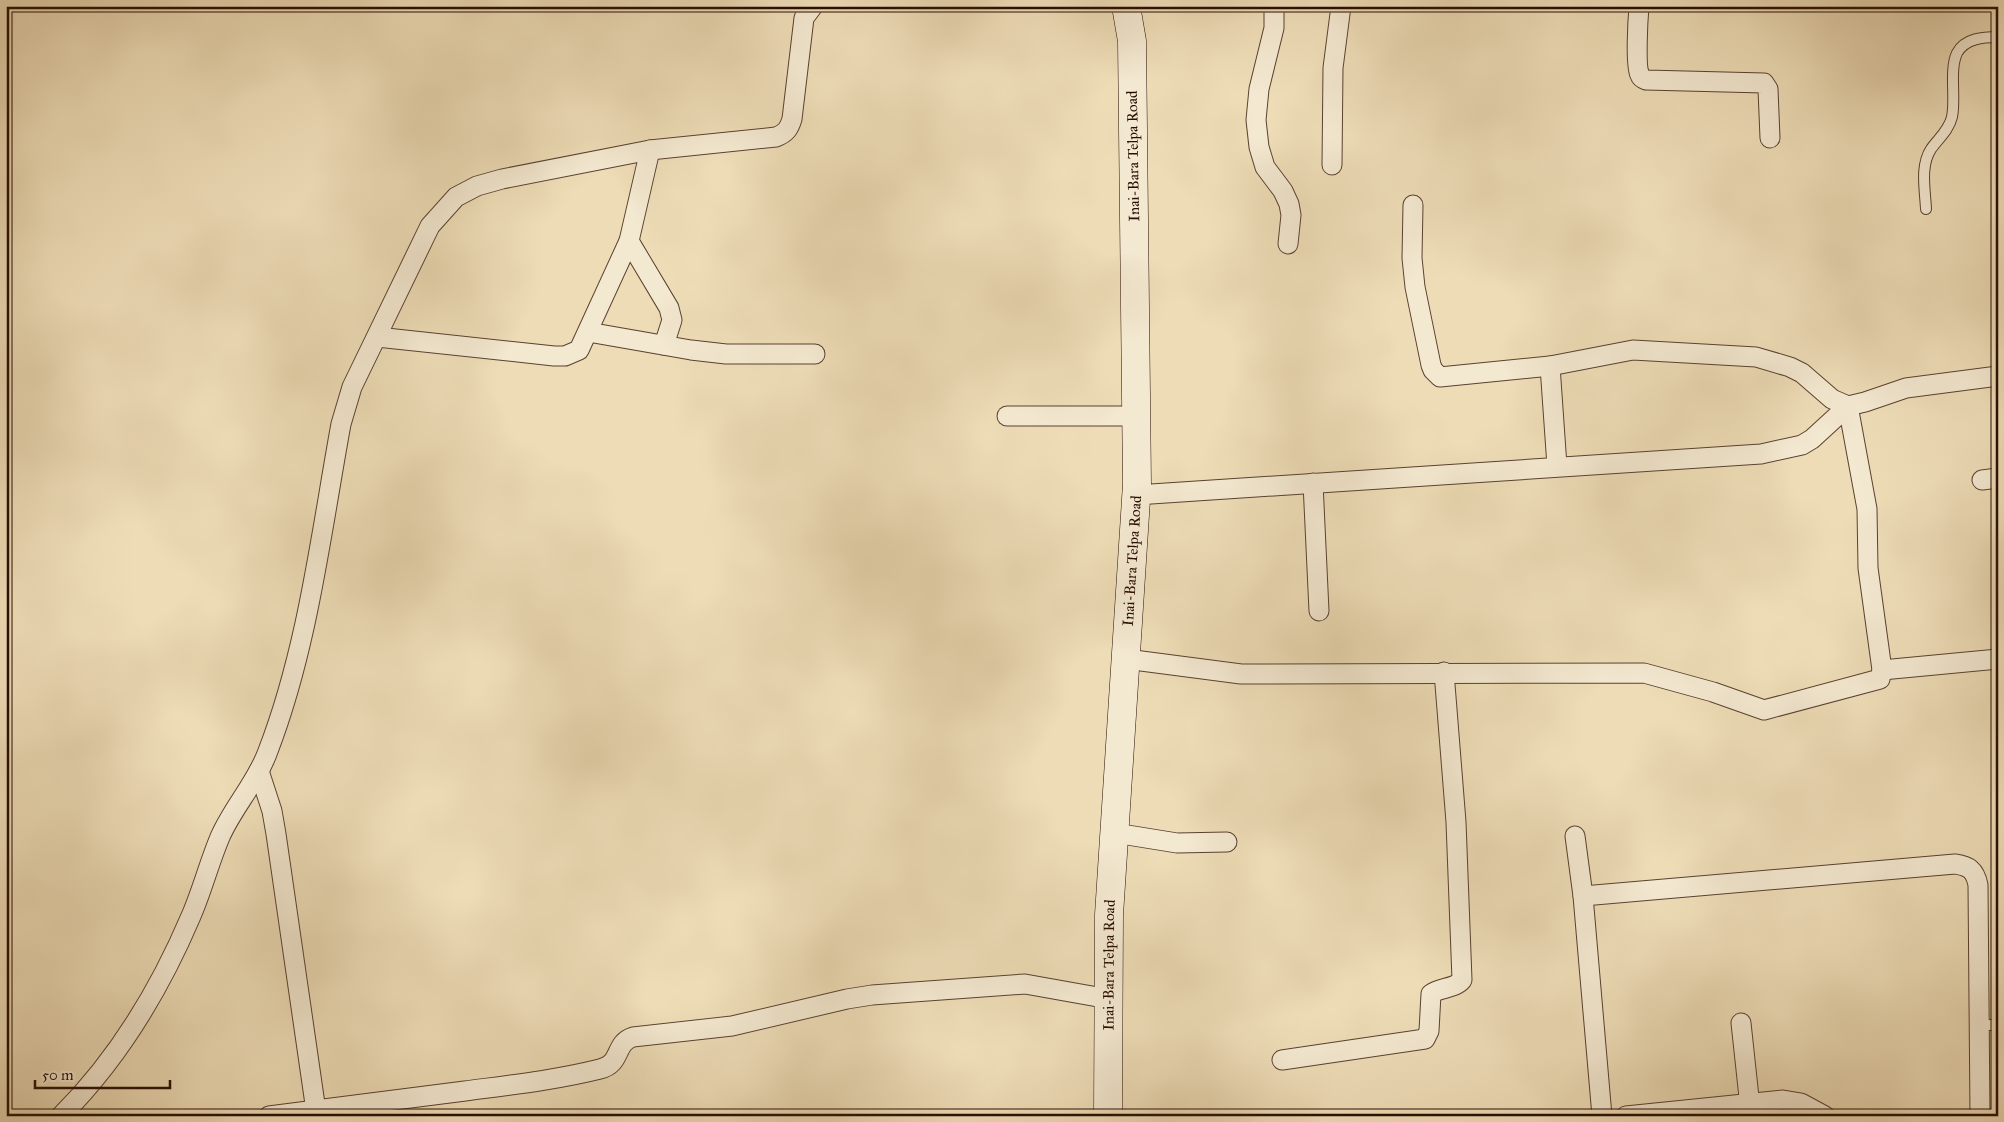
<svg xmlns="http://www.w3.org/2000/svg" width="2004" height="1122" viewBox="0 0 2004 1122" font-family="'IM FELL Great Primer',serif">
<rect width="100%" height="100%" fill="#eddcb6"/>
<filter id="stains"><feTurbulence type="fractalNoise" baseFrequency=".004" numOctaves="4"/><feColorMatrix values="0 0 0 0 .2 0 0 0 0 .09 0 0 0 0 .02 0 0 0 .5 -.17"/></filter>
<radialGradient id="worn" r=".72"><stop offset=".6" stop-color="#630" stop-opacity="0"/><stop offset="1" stop-color="#630" stop-opacity=".3"/></radialGradient>
<g fill="none" stroke-linecap="round" stroke-linejoin="round">
<g stroke="#5a4130" stroke-width="12">
<g id="lane">
<path d="M1926,209C1925,189 1920,166 1931,149C1938,139 1949,130 1952,117C1956,98 1949,70 1957,53C1965,38 1984,37 1998,37"/>
<path d="M1980,1025H1998"/>
</g>
</g>
<g stroke="#5a4130" stroke-width="21">
<g id="street">
<path d="M1274,6V28L1259,89L1256,120L1259,147L1265,167L1283,191L1289,204L1291,215L1288,244"/>
<path d="M1639,6C1638,18 1635,67 1640,75C1641,78 1643,79 1646,80L1764,83L1768,89L1770,138"/>
<path d="M1332,165L1333,68L1341,6"/>
<path d="M1413,205L1412,258L1415,287L1431,365L1433,370L1440,377L1550,366L1633,350L1756,357L1790,367L1802,373L1832,399L1848,406L1865,402L1906,388L1998,376"/>
<path d="M629,241L669,308L672,320L664,345"/>
<path d="M588,332L691,350L726,354H815"/>
<path d="M377,337L554,356H565L579,350L629,241L650,150"/>
<path d="M1550,366L1557,466"/>
<path d="M1007,416H1136"/>
<path d="M1982,480L1998,478"/>
<path d="M1313,483L1319,611"/>
<path d="M1136,495L1761,454L1802,445L1812,439L1848,406"/>
<path d="M1126,659L1241,674L1644,673L1713,692L1764,710L1880,679L1882,670L1868,568L1867,509L1848,406"/>
<path d="M1882,670L1998,659"/>
<path d="M259,771L272,811L276,834L316,1111"/>
<path d="M1115,833L1177,843L1227,842"/>
<path d="M1575,836L1583,896L1602,1116"/>
<path d="M1583,896L1955,864C1969,866 1975,870 1978,885L1980,1116"/>
<path d="M1741,1023L1751,1116"/>
<path d="M1282,1060L1425,1039L1429,1031L1431,994C1440,987 1455,989 1462,980L1456,822L1444,672"/>
<path d="M61,1116C117,1060 160,989 191,916C202,891 209,863 220,837C233,807 257,782 268,751C308,647 321,533 341,424L352,387L430,226L456,197L477,186L502,179L650,150L776,137C786,133 789,129 792,119L804,18L813,6"/>
<path d="M269,1116C334,1108 399,1100 465,1091C510,1085 556,1080 600,1069C622,1064 614,1043 633,1037L732,1026L847,999L872,995L1025,984L1109,999"/>
<path d="M1626,1116L1783,1100L1801,1103L1825,1116"/>
</g>
</g>
<g stroke="#290d03" stroke-width="29">
<g id="secondary">
<path id="s1" d="M1108,1116L1109,915L1137,484L1132,41L1126,6"/>
</g>
</g>
<use href="#lane" stroke="#f3e8d0" stroke-width="10"/>
<use href="#street" stroke="#f3e8d0" stroke-width="19"/>
<use href="#secondary" stroke="#f3e8d0" stroke-width="28"/>
</g>
<g text-anchor="middle" stroke-width="4" stroke-linejoin="round" paint-order="stroke">
<g font-size="15" fill="#290d03" stroke="#f3e8d0">
<text transform="translate(1133 156) rotate(-91)" y="5">Inai-Bara Telpa Road</text>
<text dy="5" stroke="none"><textPath href="#s1" startOffset="556">Inai-Bara Telpa Road</textPath></text>
<text dy="5" stroke="none"><textPath href="#s1" startOffset="151">Inai-Bara Telpa Road</textPath></text>
</g>
</g>
<rect width="2004" height="1122" fill="none" stroke="#eddcb6" stroke-width="25"/>
<rect x="8" y="8" width="1989" height="1107" fill="none" stroke="#290d03" stroke-width="2.5"/>
<rect x="12" y="12" width="1979" height="1097" fill="none" stroke="#290d03"/>
<path d="M35 1080v8h135v-8" fill="none" stroke="#290d03" stroke-width="2.5"/>
<text x="42" y="1080" font-size="15" fill="#290d03" stroke="#f3e8d0" stroke-width="4" paint-order="stroke">50 m</text>
<rect width="100%" height="100%" filter="url(#stains)"/>
<rect width="100%" height="100%" fill="url(#worn)"/>
</svg>
